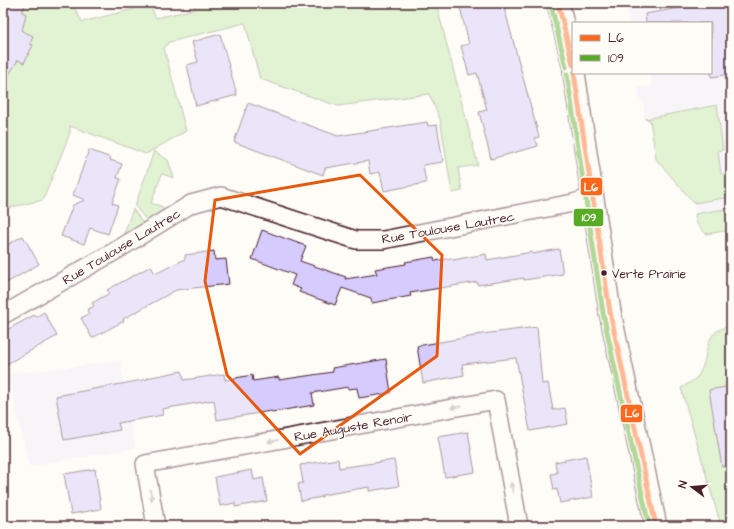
<svg xmlns="http://www.w3.org/2000/svg" width="734" height="529" viewBox="0 0 734 529" font-family="'Architects Daughter',sans-serif">
<rect width="100%" height="100%" fill="#fdfcf7"/>
<filter id="ink" filterUnits="userSpaceOnUse"><feTurbulence type="fractalNoise" baseFrequency=".025" numOctaves="2"/><feDisplacementMap in="SourceGraphic" scale="8" xChannelSelector="R" yChannelSelector="G"/><feConvolveMatrix kernelMatrix="1 2 1 2 8 2 1 2 1" color-interpolation-filters="sRGB"/></filter>
<g filter="url(#ink)">
<g fill="#f1edf9">
<path d="M626,3H731V230L706,234L697,224L694,203L656,159L650,120L645,119L643,99H640L638,88L652,86L650,73H711V23H629Z"/>
<path d="M120,361L135,448L29,466L8,374Z"/>
</g>
<g fill="#bee8a4" stroke="#848468">
<path d="M3,3H72L82,22L150,5L156,18L195,9L194,3H436L478,165L458,168L462,191L452,193L440,119L429,94L338,106L260,79L245,23L169,42L164,48L186,131L146,154L70,126V133L43,200L3,209Z"/>
<path d="M717,105L723,150L718,151L721,174H729L731,197L694,203L656,159L650,120L645,119Z"/>
<path d="M154,151L168,160L174,178L162,174L151,203L163,207L160,220L151,226L135,206Z"/>
<path d="M731,208V230L706,234L697,224L695,214Z"/>
<path d="M133,209L147,229L119,247Z"/>
<path d="M731,326V526H721L681,388C686,385 693,381 697,377C712,358 699,331 731,326Z"/>
</g>
<g fill="#d6cbfd" stroke="#4a1f2b">
<path d="M3,3H26L22,12L26,14L22,31L33,36L30,44L33,45L24,63L18,60L3,84Z"/>
<path d="M459,3H503L539,137L535,138L538,146L491,159L479,112L487,110L477,73L469,75L461,46L469,44Z"/>
<path d="M709,3H731V74L711,77V23H646L645,14Z"/>
<path d="M220,34L237,95L196,106L187,65L198,62L192,42Z"/>
<path d="M248,103L338,136L427,122L428,126L437,125L443,162L423,165L426,183L384,191L380,172L370,174L368,161L325,168L323,175L234,142Z"/>
<path d="M89,150L111,158L110,160L122,164L117,178L121,179L112,203L118,205L108,234L90,228L84,244L61,236L73,205L85,200L73,195Z"/>
<path d="M262,230L306,246L300,261L346,277L345,279L377,274L375,269L406,264L405,262L434,257L435,261L452,258L453,260L486,254L487,260L532,252V254L559,249L563,274L524,280V278L478,285L477,282L410,293L411,296L372,303L371,298L342,288L335,305L299,292L301,289L291,285L295,275L252,259Z"/>
<path d="M23,236L39,264L3,285V247Z"/>
<path d="M214,251L215,260L226,259L229,284L176,290L123,319L124,321L92,338L81,318L89,314L87,310L94,306L92,303L110,293L107,290L151,266L155,274L185,259V255Z"/>
<path d="M44,312L57,336L3,366V332L34,315L36,317Z"/>
<path d="M537,327L542,384L548,383L553,410L565,408L568,424L530,431L516,358L462,364L464,375L423,383L417,346L475,336V335Z"/>
<path d="M386,359L391,393L359,398L357,388L348,389V387L312,393L314,405L272,412L271,411L217,420L214,400L162,409L163,415L118,423L120,430L64,440L56,396L148,379L147,378L182,371L184,380L224,374L225,380L252,375L253,381L279,377V380L333,372L332,368Z"/>
<path d="M731,386V466L722,467L709,390Z"/>
<path d="M468,432L475,472L445,477L438,437Z"/>
<path d="M586,456L593,497L560,503L557,489L554,490L551,474L557,473L555,462Z"/>
<path d="M338,459L339,468L394,460L399,486L369,491V487L322,495V497L301,501L298,484L303,483L300,465Z"/>
<path d="M95,469L101,509L71,514L64,474Z"/>
<path d="M252,470L254,480L263,478L267,501L235,507V503L220,506L215,477Z"/>
</g>
<g fill="none" stroke-linecap="round" stroke-linejoin="round">
<g stroke="#4a1f2b" stroke-width="20">
<g id="minor">
<path d="M3,315L117,250L191,204L221,196L356,240H383L573,203L593,197"/>
<path d="M156,526L145,464L496,400L519,526"/>
</g>
</g>
<g stroke="#4a1f2b" stroke-width="24">
<g id="tertiary">
<path d="M558,3L573,65"/>
<path d="M574,73L610,312L656,526"/>
</g>
</g>
<use href="#minor" stroke="#fdfcf7" stroke-width="17"/>
<use href="#tertiary" stroke="#fdfcf7" stroke-width="21"/>
<g stroke="#fdfcf7" stroke-width="8">
<g id="bus-1">
<path d="M558,3L573,65"/>
<path d="M574,73L610,312L656,526"/>
</g>
</g>
<g stroke="#fdfcf7" stroke-width="8">
<g id="bus-2">
<path d="M551,5L566,67"/>
<path d="M567,74L603,313L649,526"/>
</g>
</g>
<use href="#bus-1" stroke="#ff671b" stroke-width="5"/>
<use href="#bus-2" stroke="#58ac25" stroke-width="5"/>
</g>
<defs><path id="oneway-solid" d="M-6-.8H1V-3.2L6.5 0L1 3.2V.8H-6Z"/></defs>
<g fill="#ac999b">
<use href="#oneway-solid" transform="translate(456 407) rotate(170)"/>
<use href="#oneway-solid" transform="translate(273 441) rotate(170)"/>
<use href="#oneway-solid" transform="translate(512 488) rotate(-101)"/>
<use href="#oneway-solid" transform="translate(151 495) rotate(80)"/>
</g>
</g>
<path d="M0 0H734V529H0ZM360,175L442,255L437,356L300,454L227,375L205,281L215,200Z" fill="#fdfcf7" fill-opacity=".55" fill-rule="evenodd"/>
<path fill="none" stroke="#e8590c" stroke-width="3" stroke-linejoin="round" d="M360,175L442,255L437,356L300,454L227,375L205,281L215,200Z"/>
<circle fill="#4a1f2b" stroke="#fdfcf7" stroke-width="1.5" cx="604" cy="273" r="3.5"/>
<g text-anchor="middle" stroke-width="3" stroke-linejoin="round" paint-order="stroke">
<g font-size="12" fill="#4a1f2b" stroke="#fdfcf7" text-anchor="start">
<text x="612" y="278">Verte Prairie</text>
</g>
<g font-size="13" fill="#4a1f2b" stroke="#fdfcf7">
<text transform="translate(448 227) rotate(-10)" y="5">Rue Toulouse Lautrec</text>
<text transform="translate(121 246) rotate(-31)" y="5">Rue Toulouse Lautrec</text>
<text transform="translate(353 426) rotate(-10)" y="5">Rue Auguste Renoir</text>
</g>
</g>
<g stroke="#fdfcf7" stroke-width="1.5">
<rect x="580" y="177" width="23" height="19" rx="4" fill="#ff671b"/>
<rect x="573" y="208" width="31" height="19" rx="4" fill="#58ac25"/>
<rect x="620" y="404" width="23" height="19" rx="4" fill="#ff671b"/>
</g>
<g font-size="11" text-anchor="middle" font-weight="bold" fill="#fff">
<text x="591" y="191">L6</text>
<text x="589" y="221">109</text>
<text x="632" y="417">L6</text>
</g>
<rect width="734" height="529" fill="none" stroke="#fdfcf7" stroke-width="16"/>
<rect x="8" y="8" width="718" height="513" fill="none" stroke="#4a1f2b" stroke-width="1.5" filter="url(#ink)"/>
<rect x="572" y="22" width="140" height="52" fill="#fdfcf7" stroke="#b5a4a5"/>
<rect x="580" y="35" width="20" height="6" fill="#ff671b" stroke="#b5a4a5"/>
<text x="608" y="42" font-size="12" fill="#4a1f2b">L6</text>
<rect x="580" y="55" width="20" height="6" fill="#58ac25" stroke="#b5a4a5"/>
<text x="608" y="62" font-size="12" fill="#4a1f2b">109</text>
<g transform="translate(692 487) rotate(286)" stroke="#fdfcf7" stroke-width="3" paint-order="stroke">
<path d="M0-3L7 15L0 10L-7 15Z" fill="#4a1f2b"/>
<text y="-6" font-size="11" font-weight="bold" text-anchor="middle" fill="#4a1f2b">N</text>
</g>
</svg>
